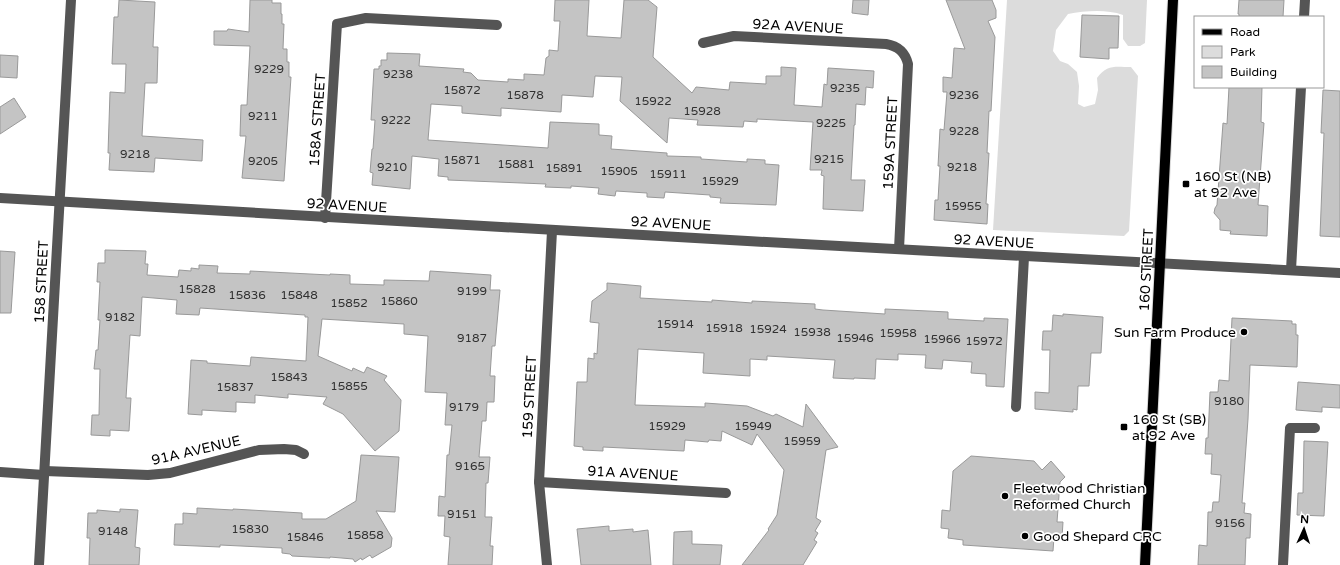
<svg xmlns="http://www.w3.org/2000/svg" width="1340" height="565" viewBox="0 0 1340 565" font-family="'Varela Round',sans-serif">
<rect width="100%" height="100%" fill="#fff"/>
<path fill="#dcdcdc" d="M1007,0H1147L1145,43L1140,46H1128L1123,39V15C1106,9 1085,11 1068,14L1056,30L1053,51L1060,61L1068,64L1077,72L1079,86L1078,104L1084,107L1095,104L1098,90L1097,78C1107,64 1115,67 1131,67L1138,76L1129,231L1124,236L993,230Z"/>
<g fill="#c4c4c4" stroke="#999">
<path d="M119,0L155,2L153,47H158L157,83H145L142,136L203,140L202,161L155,158L154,172L109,170L110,153H108L110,92L125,93L126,64H112L114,17H118Z"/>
<path d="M250,0H272V3H281V14H282V24H284L283,49H287V62H289V77H291L284,181L242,178L246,136H240L241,105H247L250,46L214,45V31H227L228,29L249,32Z"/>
<path d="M555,0H589L587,36L621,38L624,0H648L657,7L653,57L692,93L696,87L729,90L730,82L766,84V76H781V67L796,68L794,105L822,107L824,84L827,85L828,68L874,71L873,88L866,87L865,105L856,104L855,125H854L851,180H865L863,211L823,209L824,176L821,175L822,170H810L813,122L757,119V122L744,121L743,127L697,125L698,120L669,118L667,143L620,101L622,77L595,76L593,97L562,95L561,112L501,108V116L462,113V106L431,104L428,140L548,148L550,122L599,124V135L612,136L611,149L667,153V156L701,157V159L747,162V159L765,160V164L779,165L776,205L720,203L721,198L710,197V195L665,192L664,198L647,197V193L616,191L615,196L598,194L599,188L571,186V188L545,187L546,184L448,180V177L438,176L439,159L412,156L410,189L372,185L373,173L370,172L372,149H373L375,120H371L374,69H379V66H381V60H387V53L420,54L419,66L464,69L463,72L471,73L478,80L508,82V79L524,80V74L544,75L546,58L549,56V50L558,51L560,21H554Z"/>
<path d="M853,0H869L868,15L852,13Z"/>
<path d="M946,0H992L996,10V18L988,21L995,37L991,111H989L987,153H989L986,204H988L987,224L934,220L935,200H938L940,166H938L940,129L944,130L947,92H943V77L952,78L954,48L965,49Z"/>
<path d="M1239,0H1284L1283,17H1239V14H1238Z"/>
<path d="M1082,15L1119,16L1118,48H1109V59L1080,57Z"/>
<path d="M0,55L18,56L17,78L0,77Z"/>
<path d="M1229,87H1262L1261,122L1264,123L1258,205L1268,206L1267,236L1230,234L1231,231L1220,230V220L1214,213L1215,208L1217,205L1223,123L1227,124Z"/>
<path d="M1323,90L1340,91V237L1320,236L1324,133H1321Z"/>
<path d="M14,98L26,117L0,134V107Z"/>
<path d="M105,250L146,251L145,264H148L147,275L178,277L179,270L191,271V268L199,269V265L218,266L217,273L250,274V271L330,275V274L350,275V284L384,285V280L429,281L430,271L491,275L490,290H500L495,346H492L490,376H495L494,402H487L486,421H482L479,457H490L488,483H486L485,517H492L490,546H493L492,565H448L450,537L444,536L445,516H438L439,496L445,497L447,455H449L452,425H445L447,393L425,392L428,336L404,334V324L322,319L318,356L352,371L353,368L364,373L367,367L387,376L384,380L401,400L399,431L375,451L343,414L323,404L327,397L288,394V398L255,395V403L236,402V412L202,410V415L188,414L191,360L207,361V363L250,366L251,357L306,361L308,317H305V315L200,308L199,315L176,314L177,300L142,297L140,336L130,335L126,398H131L129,431L110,430V436L91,435L92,415H99L100,369H94L96,350H98L100,320H98L100,282H97L98,263H105Z"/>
<path d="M0,251L15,252L11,313H0Z"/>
<path d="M607,283L641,286L640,298L712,302V300L752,303V301L815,304V309L823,310L885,314V309L928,311L948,312V319L984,321V318L1008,319L1004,387L986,386V374L971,373L972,362L943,360L942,369L925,368L926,355L898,354V360L876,359L875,379L854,378V379L833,378L835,360L767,356V360L750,359V376L703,373L704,353L638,349L635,405L705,407V403L747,406L773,416L776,414L803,427L806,404L838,447L826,450L816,518L821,521L815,531L818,533L814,540L817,542L803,565H742L769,530L768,529L777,515L784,470L757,434L752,445L722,431L721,441L709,440L708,442L685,440L684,451L603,447V451L583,450V447L574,446L577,382H587L588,358L594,359V353L597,354L599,323L590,322L592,301L607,290Z"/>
<path d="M1063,314L1103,317L1101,353H1091L1089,386H1078L1077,410L1073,409V412L1035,409V392L1049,393L1050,350H1042L1043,331H1052L1053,315L1063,316Z"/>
<path d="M1232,318L1292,321V324H1296V335H1298L1297,367L1250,365L1248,419L1242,503H1245L1244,513L1251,514L1250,538H1246L1245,565H1198L1199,545L1207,546L1208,512H1212L1213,502H1219L1221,475L1211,474L1212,454H1205L1206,438H1208L1210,392H1218L1219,380L1229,381Z"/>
<path d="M1298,382L1340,385V408L1322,407V412L1296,410Z"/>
<path d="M1304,441L1328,442L1324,516L1297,515L1298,493H1303Z"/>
<path d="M361,455L399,457L395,512L376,511L392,538L391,547L372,558L370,555L362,560L361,558L355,562L353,559L330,557V558L292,556L290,554L282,553V548L220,545V547L174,545L175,524H183V513L197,514V508L233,510V509L302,513V519H326L356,501Z"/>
<path d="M971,456L1034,461L1042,470L1051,461L1065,477L1060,482L1057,522H1063L1062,538L1054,537L1053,551L963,545V540L948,538L949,529L941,528L942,510L950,511L953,471Z"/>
<path d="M120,509L138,510L135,547L140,548L139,565H89L90,538H87L88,513H97V510L120,512Z"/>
<path d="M609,526V531L633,529V532L648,530L651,565H581L577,529Z"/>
<path d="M692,531V544L722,545L720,565H673L674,532Z"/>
</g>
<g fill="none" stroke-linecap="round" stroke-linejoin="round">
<g stroke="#dbdbdb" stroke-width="12">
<path id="major" d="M1145,565L1173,0"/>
</g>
<g stroke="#555" stroke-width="10">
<path d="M1304,17L1305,0"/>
<path d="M703,43L734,36L886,44C898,46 905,52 908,64L899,249"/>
<path d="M0,198C447,223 893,251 1340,273"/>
<path d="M325,218L337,24L366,18L497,25"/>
<path d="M1291,270L1301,87"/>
<path d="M1016,407L1024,257"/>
<path d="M45,471L148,475L170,473L259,450L284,449L296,450L304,454"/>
<path d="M0,472L44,475"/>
<path d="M539,482L726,493"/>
<path d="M39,565L71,0"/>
<path d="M547,565L539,482L552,231"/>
<path d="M1283,565L1290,428H1315"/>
</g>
<use href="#major" stroke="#000" stroke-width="10"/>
</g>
<g fill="#000" stroke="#fff" stroke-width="1.5">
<rect x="1182" y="180" width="8" height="8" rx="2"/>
<circle cx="1244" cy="332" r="4"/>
<rect x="1120" y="423" width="8" height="8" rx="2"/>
<circle cx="1005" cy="496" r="4"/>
<circle cx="1025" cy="536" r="4"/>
</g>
<g text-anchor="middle" stroke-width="3.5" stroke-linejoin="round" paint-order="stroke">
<g font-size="12" fill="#313131">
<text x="269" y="73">9229</text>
<text x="398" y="78">9238</text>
<text x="845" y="92">9235</text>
<text x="462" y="94">15872</text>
<text x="525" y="99">15878</text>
<text x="964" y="99">9236</text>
<text x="653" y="105">15922</text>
<text x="702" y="115">15928</text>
<text x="263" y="120">9211</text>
<text x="396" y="124">9222</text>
<text x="831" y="127">9225</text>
<text x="964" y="135">9228</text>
<text x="135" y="158">9218</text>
<text x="829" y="163">9215</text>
<text x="462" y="164">15871</text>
<text x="263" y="165">9205</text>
<text x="516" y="168">15881</text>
<text x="392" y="171">9210</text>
<text x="962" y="171">9218</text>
<text x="564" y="172">15891</text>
<text x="619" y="175">15905</text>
<text x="668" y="178">15911</text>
<text x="720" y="185">15929</text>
<text x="963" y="210">15955</text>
<text x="197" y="293">15828</text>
<text x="472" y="295">9199</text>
<text x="247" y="299">15836</text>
<text x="299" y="299">15848</text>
<text x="399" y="305">15860</text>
<text x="349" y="307">15852</text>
<text x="120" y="321">9182</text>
<text x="675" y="328">15914</text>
<text x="724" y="332">15918</text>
<text x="768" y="333">15924</text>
<text x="812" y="336">15938</text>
<text x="898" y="337">15958</text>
<text x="472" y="342">9187</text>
<text x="855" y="342">15946</text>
<text x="942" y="343">15966</text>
<text x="984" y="345">15972</text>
<text x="289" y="381">15843</text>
<text x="349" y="390">15855</text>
<text x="235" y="391">15837</text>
<text x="1229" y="405">9180</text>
<text x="464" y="411">9179</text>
<text x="667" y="430">15929</text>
<text x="753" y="430">15949</text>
<text x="802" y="445">15959</text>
<text x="470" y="470">9165</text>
<text x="462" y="518">9151</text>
<text x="1230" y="527">9156</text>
<text x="250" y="533">15830</text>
<text x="113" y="535">9148</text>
<text x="365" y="539">15858</text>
<text x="305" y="541">15846</text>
</g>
<g font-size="14" fill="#000" stroke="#fff">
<text transform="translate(798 26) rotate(3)" y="5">92A AVENUE</text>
<text transform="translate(317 120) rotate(-86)" y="5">158A STREET</text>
<text transform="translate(890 143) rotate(-87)" y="5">159A STREET</text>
<text transform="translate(347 205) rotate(3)" y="5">92 AVENUE</text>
<text transform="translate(671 223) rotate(3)" y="5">92 AVENUE</text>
<text transform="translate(994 241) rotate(3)" y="5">92 AVENUE</text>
<text transform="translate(1146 270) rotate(-87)" y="5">160 STREET</text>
<text transform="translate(41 282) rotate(-87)" y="5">158 STREET</text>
<text transform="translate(529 397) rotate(-87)" y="5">159 STREET</text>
<text transform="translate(196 450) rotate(-13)" y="5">91A AVENUE</text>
<text transform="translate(633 473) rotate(3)" y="5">91A AVENUE</text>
</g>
<g font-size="14" fill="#000" stroke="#fff" text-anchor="start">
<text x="1194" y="181">160 St (NB)<tspan x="1194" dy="16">at 92 Ave</tspan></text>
<text x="1236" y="337" text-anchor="end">Sun Farm Produce</text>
<text x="1132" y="424">160 St (SB)<tspan x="1132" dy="16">at 92 Ave</tspan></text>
<text x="1013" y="493">Fleetwood Christian<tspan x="1013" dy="16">Reformed Church</tspan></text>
<text x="1033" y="541">Good Shepard CRC</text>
</g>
</g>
<rect x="1194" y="16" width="130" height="72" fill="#ffffff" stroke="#999999"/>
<rect x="1202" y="29" width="20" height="6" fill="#000000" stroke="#999999"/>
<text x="1230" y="36" font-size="12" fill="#000000">Road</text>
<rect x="1202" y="46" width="20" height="12" fill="#dcdcdc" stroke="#999999"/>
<text x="1230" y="56" font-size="12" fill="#000000">Park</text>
<rect x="1202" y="66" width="20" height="12" fill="#c4c4c4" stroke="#999999"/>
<text x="1230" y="76" font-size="12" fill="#000000">Building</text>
<g transform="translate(1304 529) rotate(3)" stroke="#ffffff" stroke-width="3" paint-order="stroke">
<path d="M0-3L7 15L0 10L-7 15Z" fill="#000000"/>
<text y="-6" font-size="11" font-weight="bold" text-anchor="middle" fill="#000000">N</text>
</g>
</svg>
